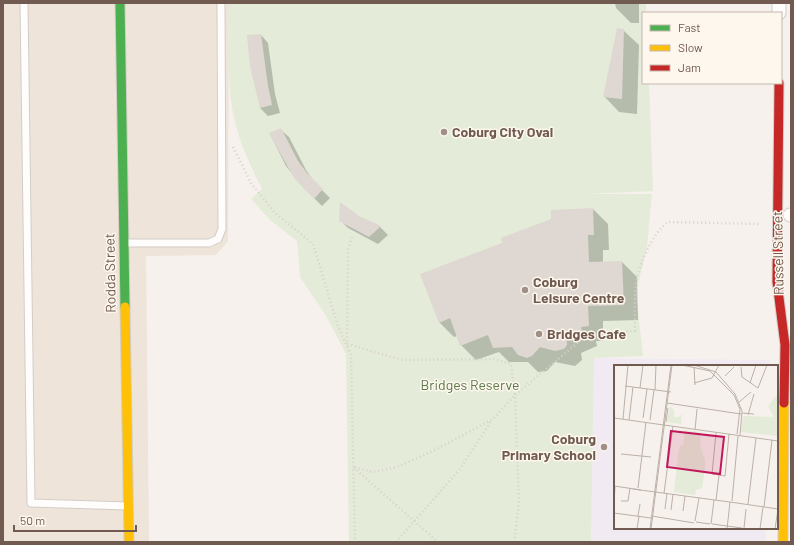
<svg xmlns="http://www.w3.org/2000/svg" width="794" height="545" viewBox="0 0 794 545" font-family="Barlow,sans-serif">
<rect width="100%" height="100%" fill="#f6f1ec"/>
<path fill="#eee4da" d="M3,3H229L228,241L216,255L146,256L149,542H3Z"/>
<path fill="#f2eaf2" d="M594,358L769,360V366H615V528H766V542H591Z"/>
<path fill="#e4ebd8" d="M229,3H646V13H643V83H649L653,191L586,194H652L647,247L636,293L643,356L594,358L591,542H349L346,354L325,314L300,277L297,241L270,220L251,199L262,189C250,165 238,140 233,113C227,79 228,38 229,3Z"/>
<g fill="#0003">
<path d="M615,3H639V23H631L616,8Z"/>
<path d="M623,30L639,45L637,114L619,112L604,96Z"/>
<path d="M261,35L268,43L275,94L280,113L268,116L260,108Z"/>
<path d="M281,130L289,137L306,170L315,183L330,198L322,206L302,186L286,166L270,134Z"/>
<path d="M593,209L608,224L609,250H603V263L622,262L637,277L638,320L603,321V341H596L597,346L581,353L582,360L575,366L555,362L547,371L538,372L528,362H509L499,352L476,360L461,345L457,336L454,337L439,322Z"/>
<path d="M358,217L380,227L388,235L378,244L348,228L340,220Z"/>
</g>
<g fill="#dfd7d2">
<path d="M617,28L624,29L622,99L603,97Z"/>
<path d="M261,34L268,86L272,105L260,108L250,66L247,35Z"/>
<path d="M281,128L298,161L307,173L323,189L314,199L294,178L269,133Z"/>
<path d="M340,202L359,216L381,226L369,237L339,221Z"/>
<path d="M593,208L594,235H588L589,262L622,261L624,305L588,306L589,326L581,327L582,331L567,338V345L564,349L555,351L540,347L532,356L527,358L518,355L512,347L493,348L488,335L460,346L450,318L439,323L420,274L502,243L501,238L551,219V210Z"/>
</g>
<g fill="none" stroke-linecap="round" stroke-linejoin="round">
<g stroke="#d3cdc7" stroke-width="9">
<g id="lane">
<path d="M24,3L31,503L128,506"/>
<path d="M124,243H209L218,239L222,229L221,3"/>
</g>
</g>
<g stroke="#d3cdc7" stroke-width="15">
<g id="street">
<path d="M779,13V3"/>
<path d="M790,215H791"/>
</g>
</g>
<g stroke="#d4cdc7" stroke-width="11">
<path id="fast" d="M120,3L125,307"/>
</g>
<g stroke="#d4cdc7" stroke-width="11">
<g id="slow">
<path d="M125,307L129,542"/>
<path d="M783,542L784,403"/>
</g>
</g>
<g stroke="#d4cdc7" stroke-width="11">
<path id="jam" d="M779,83L777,282L785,345L784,403"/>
</g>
<g stroke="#d7d0cc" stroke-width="2.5" stroke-dasharray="1 3" stroke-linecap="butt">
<path d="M233,147L251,183L275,213L313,244L338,326L351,355L355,542"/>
<path d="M352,237L348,251L347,344L403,360L494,359L511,364L515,395L493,419L435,450L397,467L373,472L353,467L438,542"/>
<path d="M396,542L460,469L492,420"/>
<path d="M514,542L519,503L515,395L581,340L596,334L635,331C635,315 634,300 636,284C638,266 653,232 668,222L761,224"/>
</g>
<use href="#lane" stroke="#fefdfc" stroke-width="7"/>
<use href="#street" stroke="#fefdfc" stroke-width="13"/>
<use href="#fast" stroke="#4caf50" stroke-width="9"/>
<use href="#slow" stroke="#ffc107" stroke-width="9"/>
<use href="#jam" stroke="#c62828" stroke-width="9"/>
</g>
<g fill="#a08f86" stroke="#fdf7ee" stroke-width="1.5">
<circle cx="444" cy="132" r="4"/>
<circle cx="525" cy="290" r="4"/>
<circle cx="539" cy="334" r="4"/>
<circle cx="604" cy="447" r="4"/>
</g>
<g text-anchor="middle" stroke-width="3" stroke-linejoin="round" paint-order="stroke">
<g font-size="14" font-weight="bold" fill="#715a4f" stroke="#fdf7ee" text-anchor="start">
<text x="452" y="137">Coburg City Oval</text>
<text x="533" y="287">Coburg<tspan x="533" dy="16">Leisure Centre</tspan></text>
<text x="547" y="339">Bridges Cafe</text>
<text x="596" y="444" text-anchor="end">Coburg<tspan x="596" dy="16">Primary School</tspan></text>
</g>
<g font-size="14" fill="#715a4f" stroke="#fdf7ee">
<text transform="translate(778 253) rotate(-91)" y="5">Russell Street</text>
<text transform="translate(110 273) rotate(-91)" y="5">Rodda Street</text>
</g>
<g font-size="14" fill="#5b7b4b" stroke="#fdf7ee">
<text x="470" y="390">Bridges Reserve</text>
</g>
</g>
<g transform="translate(614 365)">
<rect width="164" height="164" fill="#f6f1ec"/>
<path d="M161,32H164L163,71L127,67L129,51L160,52L154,41ZM56,41L60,45V52H65L68,49L67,59L53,57ZM71,65L87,67L86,82L91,94V104L88,123L82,125L81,130L60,127L64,91L66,80H69Z" fill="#e4ebd8"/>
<path fill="none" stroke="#bdb0a8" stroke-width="1" d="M68,0L96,6L120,30L126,44L123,69M80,0L102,7L121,29L128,46L126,70M115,0H131M80,2L81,20M127,2L128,12L144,23L153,0M111,11L120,2M80,18L98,13L105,0M136,18L142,0M11,21L57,27M26,23L29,0M41,25L42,0M125,37L137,27M53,38L127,49M128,48L140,49M134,50L140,29M0,53L164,76M29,53L33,24M9,54L14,0M15,55L19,22M36,55L40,25M52,57L54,43M81,65L83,44M102,68L98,109L105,110M7,89L37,92M0,121L27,125M24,123L32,57M19,124L123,138M50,128L59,61M102,135L105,110L111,111L115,69M7,136H14L16,123M118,136L124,71M0,138L1,122M123,138L164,144M134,139L142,73M150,142L158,75M51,144L53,128M57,145L59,129M69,146L71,131M0,148L37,153M24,151L26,139M38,151L80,158M81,156L85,133M82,157L96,159M97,159L100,135M98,159L128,163M130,163L132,144M23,164L25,151M36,164L57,0M37,164L58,0M113,164L116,137M146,164L149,142M161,164L164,144"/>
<path fill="#c2185b" fill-opacity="0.15" stroke="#c2185b" stroke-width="2" d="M57,66L110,72L106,109L53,102Z"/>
<rect width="164" height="164" fill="none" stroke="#715a4f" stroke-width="2"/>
</g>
<rect width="794" height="545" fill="none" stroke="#715a4f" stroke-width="8"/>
<rect x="642" y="12" width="140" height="72" fill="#fdf7ee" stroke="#c5b8ae"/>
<rect x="650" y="25" width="20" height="6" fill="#4caf50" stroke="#c5b8ae"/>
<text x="678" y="32" font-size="12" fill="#715a4f">Fast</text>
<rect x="650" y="45" width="20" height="6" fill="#ffc107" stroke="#c5b8ae"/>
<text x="678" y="52" font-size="12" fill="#715a4f">Slow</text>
<rect x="650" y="65" width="20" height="6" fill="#c62828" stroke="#c5b8ae"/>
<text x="678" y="72" font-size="12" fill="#715a4f">Jam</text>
<path d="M14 525v6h122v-6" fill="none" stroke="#715a4f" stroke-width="2"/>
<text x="20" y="525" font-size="12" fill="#715a4f" stroke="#fdf7ee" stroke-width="3" paint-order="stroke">50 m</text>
</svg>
